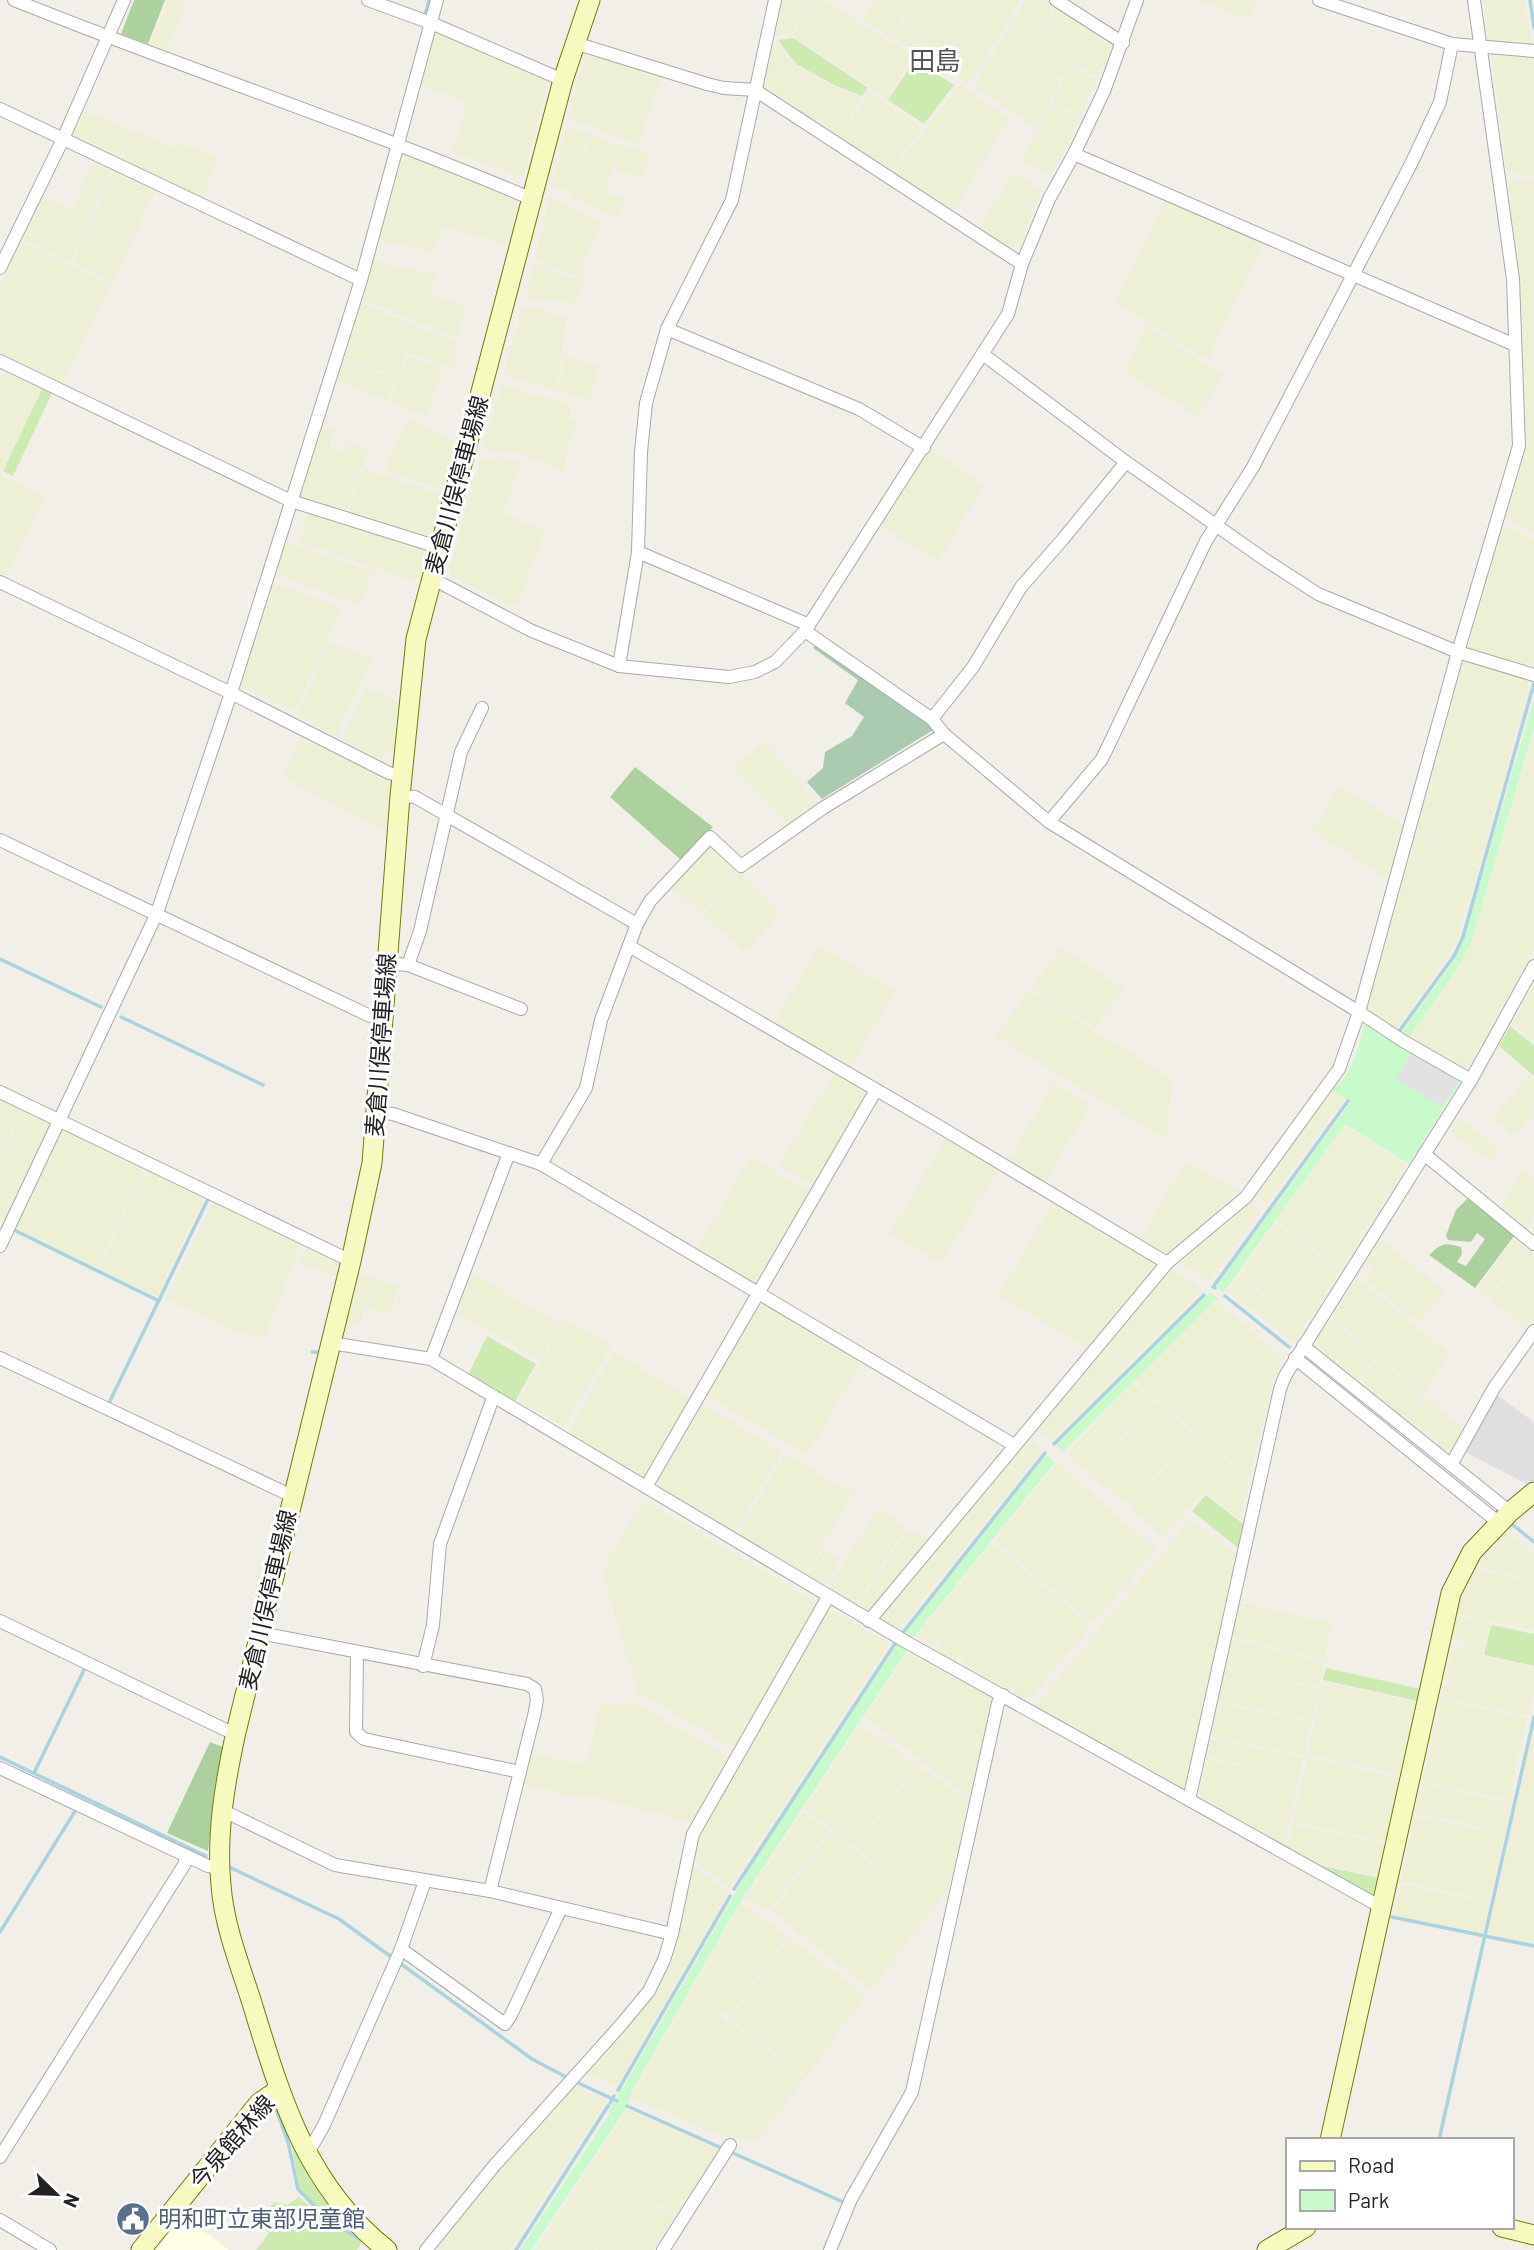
<svg xmlns="http://www.w3.org/2000/svg" width="1534" height="2250" viewBox="0 0 1534 2250" font-family="Barlow,'Noto Sans JP',sans-serif">
<rect width="100%" height="100%" fill="#f2efe9"/>
<path fill="#e0dfdf" d="M1497,1395L1534,1422V1483L1531,1486L1465,1452Z"/>
<path fill="#ffffe5" d="M181,2214L229,2250H153Z"/>
<g fill="#eef0d5">
<path d="M168,0H187L166,51L150,44Z"/>
<path d="M784,0H810L792,33L775,36Z"/>
<path d="M813,0H824L913,56L887,99L793,36Z"/>
<path d="M875,0H913L890,36L863,19Z"/>
<path d="M916,0H942L912,49L893,37Z"/>
<path d="M944,0H980L940,65L913,50Z"/>
<path d="M981,0H1020L969,84L941,66Z"/>
<path d="M1026,0H1043L1054,7L999,103L974,86Z"/>
<path d="M1196,0H1258L1251,20Z"/>
<path d="M1483,0H1525L1532,47L1490,43Z"/>
<path d="M1057,7L1114,43L1098,77L1070,61L1061,80L1026,59Z"/>
<path d="M439,30L549,78L523,178L452,152L467,103L420,85L434,33Z"/>
<path d="M775,40L795,65L832,86L862,98L839,136L763,87Z"/>
<path d="M586,51L662,74L639,145L568,118Z"/>
<path d="M1491,52L1534,55V176L1507,173Z"/>
<path d="M1025,61L1060,82L1037,129L1001,104Z"/>
<path d="M1069,66L1096,79L1081,116L1054,102Z"/>
<path d="M960,85L1009,119L954,210L893,172Z"/>
<path d="M869,93L921,127L891,170L840,138Z"/>
<path d="M1053,104L1080,118L1067,148L1038,132Z"/>
<path d="M82,110L131,131L119,159L70,138Z"/>
<path d="M567,127L590,132L571,193L551,186Z"/>
<path d="M133,130L172,148L176,141L218,157L203,198L121,160Z"/>
<path d="M1037,133L1065,149L1051,176L1021,159Z"/>
<path d="M591,134L622,147L604,195L585,200L571,199Z"/>
<path d="M624,145L650,154L641,178L615,169Z"/>
<path d="M404,153L518,200L509,246L443,226L434,252L377,240Z"/>
<path d="M95,160L112,169L70,262L59,257L101,163L58,256L22,239L43,197L72,210Z"/>
<path d="M114,171L155,191L113,282L73,262Z"/>
<path d="M1013,172L1042,190L1033,209L1002,189Z"/>
<path d="M1508,180L1534,182V532L1505,518L1527,444L1520,278Z"/>
<path d="M1001,191L1033,211L1019,246L1010,248L980,228Z"/>
<path d="M607,192L624,199L617,218L584,204V201L606,196Z"/>
<path d="M550,198L601,220L579,277L534,260Z"/>
<path d="M1166,199L1263,242L1208,360L1116,302Z"/>
<path d="M21,242L110,284L63,384L0,353V286Z"/>
<path d="M374,261L419,271L436,272L432,294L467,308L457,338L361,299Z"/>
<path d="M534,263L585,283L576,304L525,297Z"/>
<path d="M360,303L408,322L403,353L406,355L397,377L342,357Z"/>
<path d="M523,308L546,310L567,319L556,390L503,374Z"/>
<path d="M409,324L458,342L455,370L405,352Z"/>
<path d="M1146,326L1222,374L1199,417L1125,372Z"/>
<path d="M408,356L443,369L427,416L389,402Z"/>
<path d="M564,356L599,366L590,400L558,391Z"/>
<path d="M342,359L397,379L387,401L337,380Z"/>
<path d="M5,372L41,389L2,471L0,470V383Z"/>
<path d="M502,385L571,405L570,420L577,423L566,455L565,473L523,454L483,449Z"/>
<path d="M407,419L458,443L445,491L385,470Z"/>
<path d="M320,427L334,430L329,448L344,454L349,443L368,451L358,475L310,458Z"/>
<path d="M931,448L983,486L938,561L881,527Z"/>
<path d="M310,460L358,477L346,513L298,497Z"/>
<path d="M480,460L521,462L504,513L545,531L516,607L450,576L449,571Z"/>
<path d="M363,468L445,496L433,539L349,512Z"/>
<path d="M0,475L44,496L5,579L0,577Z"/>
<path d="M309,512L428,549L419,583L300,542Z"/>
<path d="M1503,525L1534,539V670L1467,651Z"/>
<path d="M282,541L372,572L360,606L272,573Z"/>
<path d="M274,583L343,608L294,711L241,686Z"/>
<path d="M330,642L372,659L336,736L297,716Z"/>
<path d="M1464,660L1531,679L1507,766L1440,747Z"/>
<path d="M366,687L398,702L393,754L384,751L381,760L342,741Z"/>
<path d="M303,733L392,778L386,832L283,777Z"/>
<path d="M1534,734V950L1465,1072L1409,1037L1454,974L1471,943Z"/>
<path d="M766,742L817,804L788,824L731,768Z"/>
<path d="M1440,748L1507,767L1479,867L1417,830Z"/>
<path d="M1339,786L1404,825L1388,879L1312,831Z"/>
<path d="M1416,832L1478,869L1471,892L1409,855Z"/>
<path d="M711,843L737,869L703,913L672,888Z"/>
<path d="M1409,857L1471,893L1457,938L1443,964L1397,1028L1366,1007L1390,928L1421,946L1390,927Z"/>
<path d="M739,871L779,913L747,952L703,917Z"/>
<path d="M819,946L895,990L851,1067L774,1023Z"/>
<path d="M1060,948L1124,988L1095,1028L1032,989Z"/>
<path d="M1534,985V1042L1512,1024Z"/>
<path d="M1029,990L1172,1079L1167,1140L996,1037Z"/>
<path d="M834,1073L868,1092L816,1187L779,1165Z"/>
<path d="M1529,1075L1534,1079V1112L1515,1136L1493,1119Z"/>
<path d="M1054,1083L1089,1105L1046,1183L1007,1163Z"/>
<path d="M1331,1089L1346,1098L1267,1203L1254,1194Z"/>
<path d="M2,1099L21,1108L0,1154V1102Z"/>
<path d="M23,1110L52,1124L5,1224L0,1222V1160Z"/>
<path d="M1459,1118L1499,1148L1491,1162L1449,1131Z"/>
<path d="M1344,1125L1407,1165L1390,1193L1327,1151Z"/>
<path d="M65,1130L144,1168L97,1269L16,1229L62,1131Z"/>
<path d="M945,1139L998,1169L941,1263L890,1234Z"/>
<path d="M1325,1152L1388,1194L1369,1225L1305,1181Z"/>
<path d="M751,1157L812,1193L761,1283L755,1284L696,1250Z"/>
<path d="M1185,1162L1239,1191L1169,1255L1140,1240Z"/>
<path d="M1522,1169L1534,1179V1215L1522,1230L1499,1210Z"/>
<path d="M146,1170L204,1197L157,1297L99,1270Z"/>
<path d="M1304,1182L1368,1226L1342,1268L1276,1221Z"/>
<path d="M213,1201L301,1243L264,1338L241,1333L221,1326L166,1299Z"/>
<path d="M1053,1203L1157,1264L1089,1349L998,1296Z"/>
<path d="M1249,1203L1261,1210L1208,1281L1184,1265L1183,1258Z"/>
<path d="M1275,1223L1340,1270L1306,1325L1239,1275Z"/>
<path d="M1515,1238L1527,1249L1487,1298L1477,1288Z"/>
<path d="M1381,1239L1445,1292L1418,1323L1365,1280L1373,1267L1366,1261Z"/>
<path d="M307,1246L342,1261L337,1277L300,1264Z"/>
<path d="M1529,1249L1534,1254V1319L1527,1328L1489,1299Z"/>
<path d="M1172,1268L1202,1290L1127,1365L1106,1347Z"/>
<path d="M358,1273L373,1277L360,1325L353,1323L349,1331L344,1330Z"/>
<path d="M471,1273L560,1324L539,1360L457,1313Z"/>
<path d="M1237,1277L1305,1326L1295,1344L1230,1292Z"/>
<path d="M1356,1278L1449,1354L1423,1392L1332,1318Z"/>
<path d="M374,1279L398,1285L390,1315L366,1307Z"/>
<path d="M1216,1301L1281,1356L1282,1361L1272,1384L1250,1477L1134,1381Z"/>
<path d="M765,1305L862,1360L807,1455L705,1395L759,1307Z"/>
<path d="M565,1319L611,1346L564,1427L519,1401Z"/>
<path d="M1329,1320L1376,1356L1357,1382L1311,1346Z"/>
<path d="M1105,1349L1127,1366L1094,1398L1076,1384Z"/>
<path d="M614,1352L692,1399L645,1480L568,1433Z"/>
<path d="M1378,1358L1421,1394L1404,1418L1360,1384Z"/>
<path d="M1133,1383L1153,1400L1090,1474L1072,1460L1067,1452Z"/>
<path d="M1075,1385L1093,1399L1052,1440L1037,1429Z"/>
<path d="M1423,1396L1463,1428L1449,1453L1407,1419Z"/>
<path d="M1155,1401L1172,1416L1109,1489L1091,1476Z"/>
<path d="M703,1405L746,1430L696,1512L659,1489L658,1480Z"/>
<path d="M1173,1417L1192,1432L1129,1506L1110,1491Z"/>
<path d="M747,1431L781,1452L734,1533L698,1513Z"/>
<path d="M1193,1434L1249,1479L1240,1519L1204,1490L1164,1537L1131,1508Z"/>
<path d="M1028,1439L1042,1450L1022,1475L1007,1464Z"/>
<path d="M785,1454L853,1494L805,1575L738,1535Z"/>
<path d="M1057,1463L1121,1519L1058,1594L995,1540Z"/>
<path d="M1006,1465L1021,1476L899,1630L881,1619L880,1616Z"/>
<path d="M642,1502L649,1503L813,1600L817,1605L736,1750L638,1693L603,1576L607,1561Z"/>
<path d="M878,1509L906,1527L855,1605L826,1591Z"/>
<path d="M1191,1519L1237,1556L1187,1787L1183,1790L1032,1705L1039,1701Z"/>
<path d="M1122,1521L1156,1549L1093,1623L1059,1595Z"/>
<path d="M908,1529L929,1541L870,1612L858,1606Z"/>
<path d="M1504,1534L1511,1535L1534,1553V1580L1479,1567Z"/>
<path d="M992,1543L1006,1556L997,1568L1007,1557L1030,1574L975,1640L1031,1575L1090,1626L1032,1696L1024,1699L961,1663L965,1652L956,1662L937,1651L942,1634L934,1646L916,1637Z"/>
<path d="M824,1549L840,1559L823,1585L808,1576Z"/>
<path d="M1477,1569L1534,1582V1631L1457,1614L1462,1597Z"/>
<path d="M1240,1603L1332,1623L1325,1660L1232,1636Z"/>
<path d="M829,1608L889,1644L730,1888L695,1861L696,1843L826,1610Z"/>
<path d="M1456,1616L1490,1623L1482,1656L1450,1648L1451,1645L1463,1647L1465,1641L1451,1638Z"/>
<path d="M1232,1639L1324,1662L1319,1687L1225,1667Z"/>
<path d="M1451,1651L1534,1667V1692L1528,1716L1442,1698Z"/>
<path d="M908,1653L988,1696L992,1701L969,1797L865,1717Z"/>
<path d="M1225,1668L1319,1689L1312,1720L1218,1701Z"/>
<path d="M1323,1682L1417,1702L1401,1775L1308,1754Z"/>
<path d="M629,1699L728,1757L730,1760L694,1823L582,1794L580,1799L521,1783L529,1753L587,1765L600,1703L628,1704Z"/>
<path d="M1441,1700L1527,1718L1509,1800L1423,1782Z"/>
<path d="M1218,1703L1311,1722L1303,1755L1212,1737Z"/>
<path d="M861,1725L884,1741L825,1824L805,1809Z"/>
<path d="M1534,1725V1944L1487,1935Z"/>
<path d="M1211,1739L1303,1757L1299,1777L1207,1757Z"/>
<path d="M886,1742L902,1753L842,1836L826,1825Z"/>
<path d="M903,1755L916,1765L856,1846L843,1838Z"/>
<path d="M1307,1757L1401,1778L1387,1842L1293,1822Z"/>
<path d="M1207,1759L1299,1778L1284,1845L1198,1797Z"/>
<path d="M918,1766L968,1801L949,1888L932,1909L857,1849Z"/>
<path d="M1422,1784L1509,1803L1489,1828L1416,1814Z"/>
<path d="M1509,1806L1511,1807L1489,1901L1401,1881L1415,1817L1490,1831Z"/>
<path d="M803,1812L828,1830L769,1911L745,1898Z"/>
<path d="M1292,1824L1386,1844L1379,1876L1314,1863L1287,1847Z"/>
<path d="M831,1832L931,1910L871,1990L773,1912Z"/>
<path d="M690,1868H697L728,1893L616,2087L587,2074V2071L637,2017L662,1979Z"/>
<path d="M1401,1884L1489,1903L1482,1934L1394,1915Z"/>
<path d="M741,1902L787,1936L729,2016L698,1999L805,2078L757,2139L743,2138L739,2143L630,2098Z"/>
<path d="M789,1938L866,1995L806,2076L730,2019Z"/>
<path d="M571,2085L607,2100L510,2250H433Z"/>
<path d="M628,2110L722,2151L704,2175L682,2167L703,2176L679,2215L615,2184L675,2217L654,2250H599L585,2242L596,2250H536Z"/>
</g>
<g fill="#cdebb0">
<path d="M793,38L868,88L862,96L834,85L796,64L778,40Z"/>
<path d="M915,60L954,85L924,124L888,100Z"/>
<path d="M42,389L52,393L13,476L3,471Z"/>
<path d="M1510,1026L1534,1045V1076L1499,1046Z"/>
<path d="M487,1336L536,1364L514,1403L468,1375Z"/>
<path d="M1206,1495L1243,1524L1238,1548L1192,1511Z"/>
<path d="M1491,1625L1534,1634V1666L1484,1655Z"/>
<path d="M1326,1668L1421,1689L1418,1701L1323,1680Z"/>
<path d="M1317,1865L1380,1878L1376,1894L1370,1895Z"/>
<path d="M290,2137L363,2241L357,2250H256L269,2233L257,2223L274,2202L287,2205L299,2197L323,2218L359,2241L360,2239L311,2203L299,2187Z"/>
</g>
<g fill="#add19e">
<path d="M134,0H165L148,44L121,34Z"/>
<path d="M635,767L713,827L681,860L610,797Z"/>
<path d="M1469,1197L1514,1236L1475,1288L1429,1255C1442,1243 1444,1242 1461,1247L1462,1254L1457,1262L1466,1266L1485,1239L1477,1233L1471,1242L1448,1240L1446,1235L1456,1210Z"/>
<path d="M210,1742L223,1747L215,1785L208,1851L167,1833Z"/>
</g>
<path fill="#aacbaf" d="M816,643L916,713L933,730L822,799L807,782L823,768L825,752L852,736L864,717L845,703L858,680L813,648Z"/>
<g fill="#c8facc">
<path d="M1534,698V728L1471,943L1454,974L1409,1037L1402,1032L1450,966L1464,939Z"/>
<path d="M1364,1025L1459,1081V1084L1409,1164L1345,1124L1223,1293L1217,1288V1284L1351,1102L1331,1089C1353,1079 1358,1045 1364,1025Z"/>
<path d="M1209,1293L1218,1298L1064,1451L1056,1445Z"/>
<path d="M1046,1455L1055,1462L914,1637L905,1632Z"/>
<path d="M898,1643L908,1649L737,1907L632,2091L626,2109L531,2250H520L610,2113L609,2111L612,2103H616L620,2089L623,2088L760,1850Z"/>
</g>
<path fill="#e2e2e2" d="M1412,1053L1458,1082L1442,1107L1396,1079Z"/>
<g fill="none" stroke-linecap="round" stroke-linejoin="round">
<g stroke="#aad3df" stroke-width="3.5">
<path d="M1530,0L1534,28"/>
<path d="M425,15L429,0"/>
<path d="M0,959L101,1007"/>
<path d="M121,1017L263,1085"/>
<path d="M1400,1030L1454,956L1463,937L1534,683"/>
<path d="M14,1230L159,1301"/>
<path d="M1215,1288L1213,1287L1348,1101"/>
<path d="M1225,1296L1289,1347"/>
<path d="M312,1352H317"/>
<path d="M109,1403L208,1199"/>
<path d="M1054,1444L1204,1295"/>
<path d="M1513,1525L1534,1542"/>
<path d="M901,1635L1045,1453"/>
<path d="M0,1757L206,1856"/>
<path d="M34,1773L84,1670"/>
<path d="M229,1867L339,1919L532,2059L566,2077"/>
<path d="M734,1889L896,1642"/>
<path d="M1392,1917L1534,1946"/>
<path d="M0,1932L77,1808"/>
<path d="M574,2081L617,2101"/>
<path d="M618,2090L730,1896"/>
<path d="M610,2103L614,2096"/>
<path d="M627,2106L841,2201"/>
<path d="M276,2109L288,2142L298,2189L326,2218L359,2239"/>
<path d="M1439,2140L1534,1717"/>
<path d="M516,2250L608,2106"/>
</g>
<g stroke="#a9a9a9" stroke-width="14">
<g id="street">
<path d="M14,0C185,69 361,126 532,199"/>
<path d="M368,0L431,23L563,80"/>
<path d="M1056,0L1123,43"/>
<path d="M1319,0L1452,44L1534,51"/>
<path d="M575,43L707,84L724,88L755,90L1022,264"/>
<path d="M0,109L361,280"/>
<path d="M1074,154L1515,345"/>
<path d="M0,268L63,139L124,0"/>
<path d="M667,329L859,409L924,448"/>
<path d="M984,355L1126,462L1264,559L1318,594L1458,652L1534,675"/>
<path d="M0,361L291,501L441,548"/>
<path d="M638,552L809,625"/>
<path d="M433,579L532,631L619,666L729,677L755,672L775,662L805,631L1008,314L1022,264L1049,199L1074,154L1104,91L1137,0"/>
<path d="M0,582L231,693L389,773L402,776"/>
<path d="M805,631L932,719L944,734L1049,822L1359,1012L1403,1041L1471,1080"/>
<path d="M619,666L638,552L641,452L646,403L667,329L732,200L775,0"/>
<path d="M932,719L973,667L1021,587L1063,539L1126,462"/>
<path d="M400,796L415,797L637,924L601,1020L586,1088L541,1164"/>
<path d="M1049,822L1102,759L1206,541L1253,467L1411,164L1440,102L1452,44"/>
<path d="M0,840L370,1016L383,1020"/>
<path d="M637,924L650,901L710,837L741,866L823,808L944,734"/>
<path d="M629,946L935,1124L1167,1263"/>
<path d="M387,963L408,965L521,1009"/>
<path d="M408,965L420,931L461,752L482,708"/>
<path d="M0,1092L351,1261"/>
<path d="M376,1112L393,1114L541,1164L1014,1445"/>
<path d="M1424,1154L1534,1244"/>
<path d="M0,1246L157,913L231,693L361,280L437,0"/>
<path d="M331,1343L431,1359L908,1643L1381,1907"/>
<path d="M1303,1346L1510,1512"/>
<path d="M0,1358L292,1496"/>
<path d="M1295,1358L1499,1523"/>
<path d="M431,1359L509,1153"/>
<path d="M1451,1465L1494,1388L1534,1331"/>
<path d="M646,1487L876,1090"/>
<path d="M0,1621L226,1730L236,1732"/>
<path d="M869,1621L1167,1263L1246,1197L1339,1069L1359,1012L1458,652L1519,446L1513,279L1474,0"/>
<path d="M260,1633L527,1684L535,1689L537,1700L534,1716L490,1891"/>
<path d="M357,1653L356,1732L364,1739L520,1772"/>
<path d="M423,1666L433,1625L440,1544L493,1398"/>
<path d="M0,1768L208,1866L220,1868"/>
<path d="M1189,1800L1280,1389L1285,1376L1471,1080L1534,966"/>
<path d="M222,1812L230,1814L335,1865L490,1891L672,1934"/>
<path d="M401,1949L505,2024L511,2015L561,1908"/>
<path d="M308,2153L324,2125L401,1949L425,1881"/>
<path d="M0,2157L184,1865L187,1856"/>
<path d="M0,2220L50,2250"/>
<path d="M426,2250L494,2166L620,2026L649,1991L664,1960L672,1934L693,1834L828,1597"/>
<path d="M663,2250L730,2145"/>
<path d="M830,2250L851,2199L912,2092L998,1703L1003,1695"/>
</g>
</g>
<g stroke="#707d05" stroke-width="21">
<g id="secondary">
<path d="M1330,2140L1451,1593L1472,1552L1510,1512L1534,1492"/>
<path d="M1502,2227L1534,2235"/>
<path d="M141,2250L259,2103L279,2089"/>
<path d="M387,2250C306,2186 281,2098 252,2003C240,1965 224,1926 221,1885C216,1834 225,1782 236,1732L351,1261L372,1163L400,796L416,639L563,80L590,0"/>
<path d="M1267,2250L1306,2227"/>
</g>
</g>
<use href="#street" stroke="#fff" stroke-width="12"/>
<use href="#secondary" stroke="#f7fabf" stroke-width="19"/>
</g>
<defs>
<g id="civic-disc" transform="scale(1.75)"><circle r="9.5" fill="#5c6f8a" stroke="#fff"/><path d="M-.6-6.5H3V-4.5H.6V-3L4-1V1h2V6H-6V1h2V-1L-.6-3ZM-1.2 2.5V6h2.4V2.5Z" fill="#fff"/></g>
</defs>
<g fill-rule="evenodd">
<use href="#civic-disc" x="133" y="2219"/>
</g>
<g text-anchor="middle" stroke-width="6" stroke-linejoin="round" paint-order="stroke">
<g font-size="23" fill="#222" stroke="#fff">
<text transform="translate(457 485) rotate(-75)" y="8">麦倉川俣停車場線</text>
<text transform="translate(381 1045) rotate(-86)" y="8">麦倉川俣停車場線</text>
<text transform="translate(268 1600) rotate(-77)" y="8">麦倉川俣停車場線</text>
<text transform="translate(232 2142) rotate(-49)" y="8">今泉館林線</text>
</g>
<g font-size="23" fill="#4e5e75" stroke="#fff" text-anchor="start">
<text x="158" y="2227">明和町立東部児童館</text>
</g>
<g font-size="26" fill="#555" stroke="#fff">
<text x="935" y="70">田島</text>
</g>
</g>
<rect x="1286" y="2138" width="228" height="91" fill="#ffffff" stroke="#a7a7a7" stroke-width="2"/>
<rect x="1300" y="2161" width="35" height="10" fill="#f7fabf" stroke="#a7a7a7" stroke-width="2"/>
<text x="1348" y="2173" font-size="21" fill="#222222">Road</text>
<rect x="1300" y="2190" width="35" height="21" fill="#c8facc" stroke="#a7a7a7" stroke-width="2"/>
<text x="1348" y="2208" font-size="21" fill="#222222">Park</text>
<g transform="translate(56 2194) rotate(113)" stroke="#ffffff" stroke-width="5" paint-order="stroke">
<path d="M0-5L12 26L0 18L-12 26Z" fill="#222222"/>
<text y="-10" font-size="19" font-weight="bold" text-anchor="middle" fill="#222222">N</text>
</g>
</svg>
